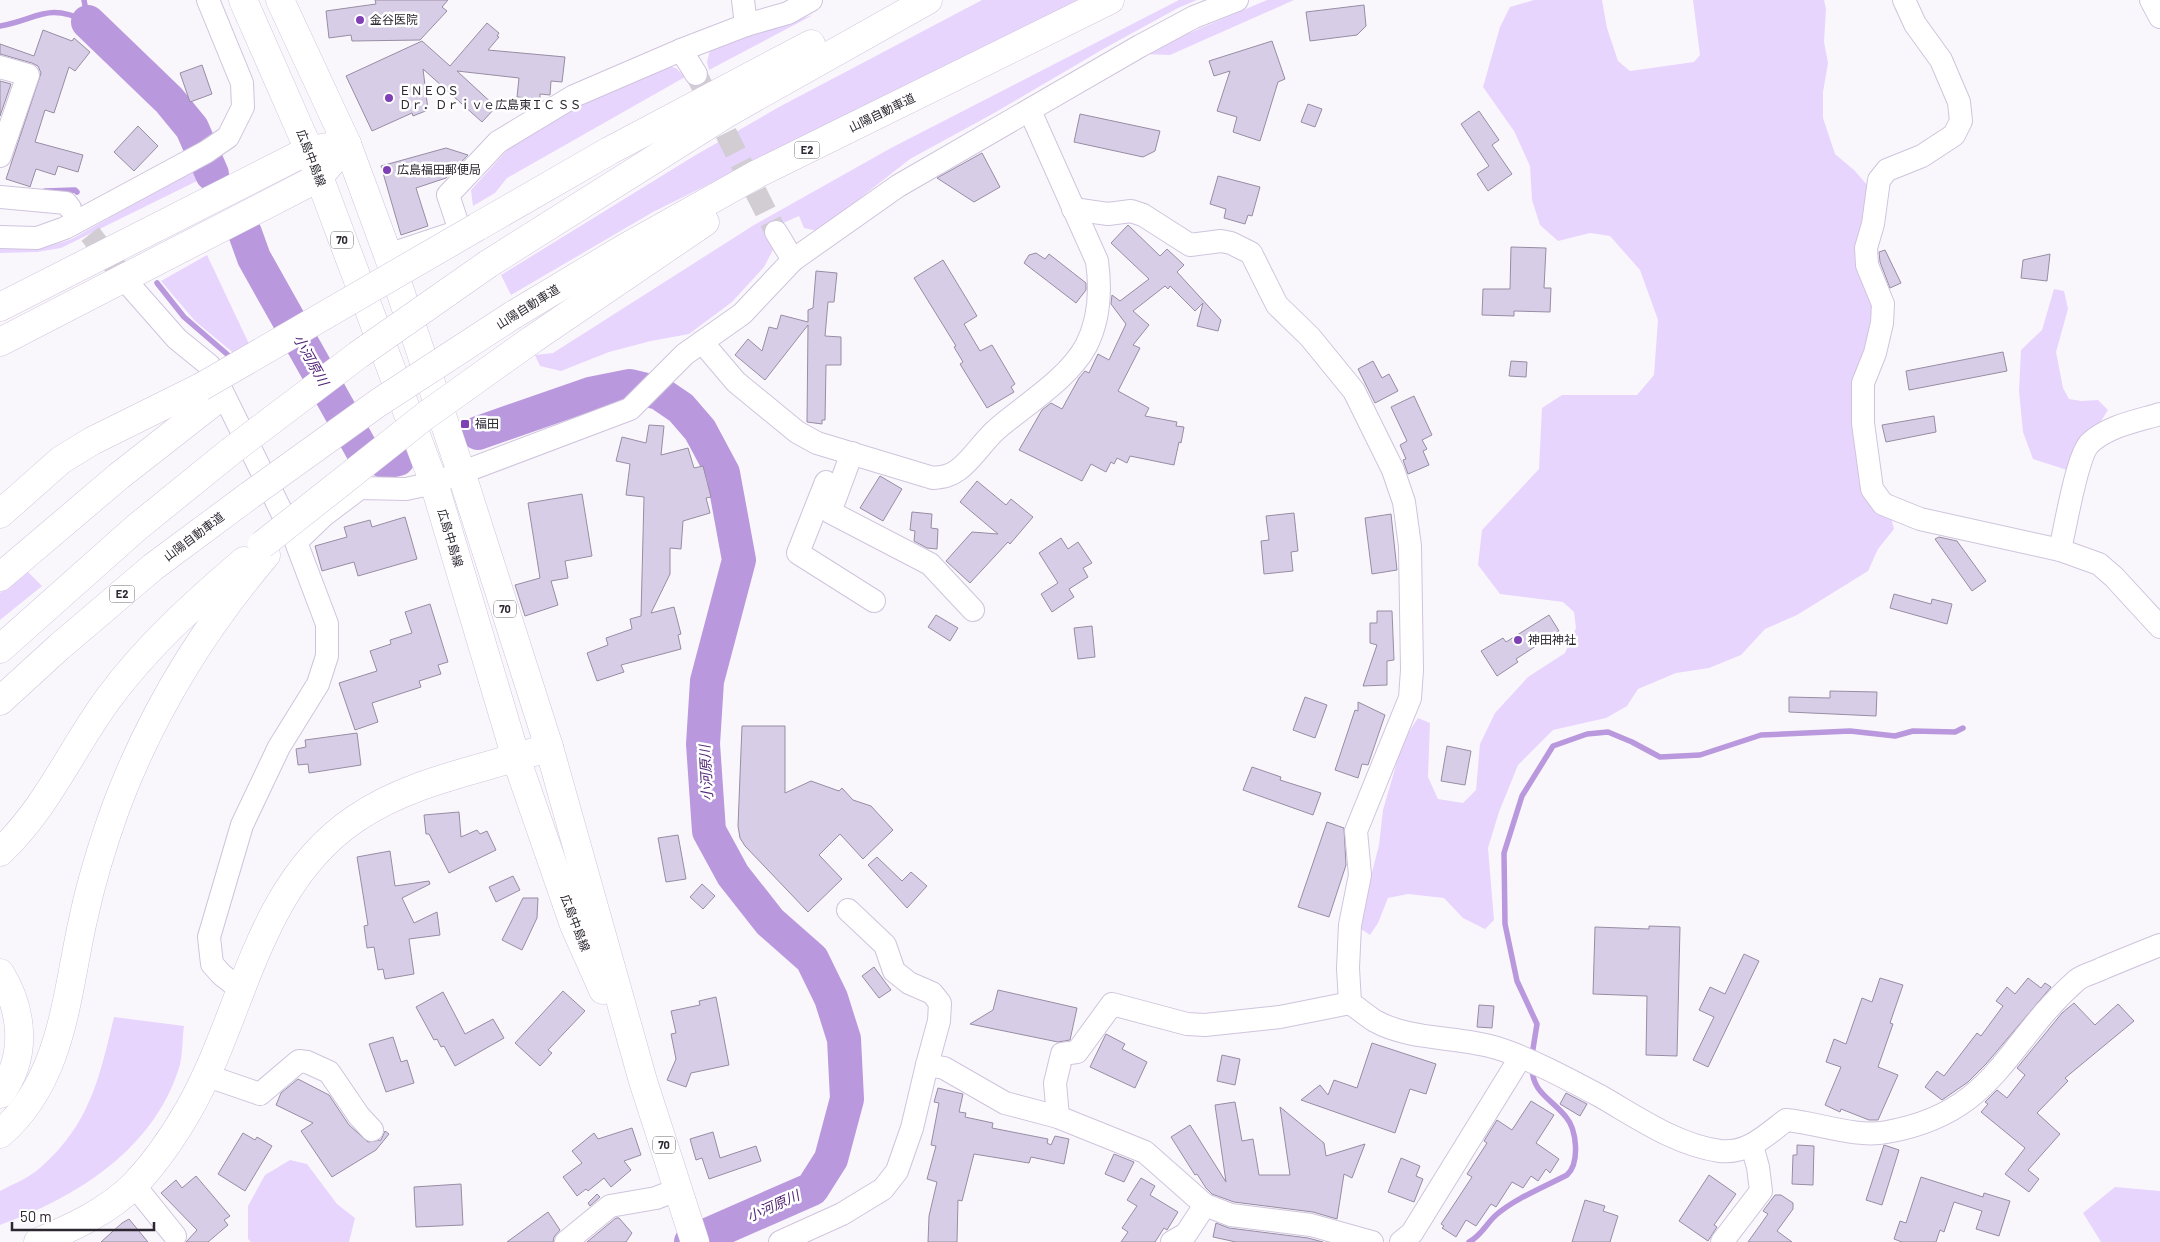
<svg xmlns="http://www.w3.org/2000/svg" width="2160" height="1242" viewBox="0 0 2160 1242" font-family="Barlow,'Noto Sans JP',sans-serif">
<rect width="100%" height="100%" fill="#faf7fc"/>
<g fill="#e8d5fe">
<path d="M982,0H1079L653,212L511,295L501,275L694,156L779,107Z"/>
<path d="M1179,0H1197L1178,8L1105,48L996,112L910,159L818,231L804,228L799,216L767,230L774,248L764,267L732,302L689,334L651,341L609,352L561,371L540,366L535,355L553,353L754,225L891,148Z"/>
<path d="M1267,0H1294L1170,55L1140,54Z"/>
<path d="M1534,0H1602L1607,28L1618,61L1630,71L1694,62L1700,55L1693,0H1824L1826,9L1824,42L1828,63L1823,92V118L1835,154L1854,170L1869,187L1876,318L1856,382L1894,529L1878,549L1868,571L1797,615L1765,629L1741,655L1709,668L1676,673L1638,689L1627,706L1606,718L1553,730L1518,765L1499,812L1488,848L1494,920L1485,929L1463,918L1444,898L1408,894L1388,898L1378,923L1370,935L1361,929L1370,880L1379,845L1383,810L1403,741L1418,718L1430,723L1428,777L1438,799L1463,803L1476,790L1480,744L1495,713L1528,677L1565,653L1576,628L1574,612L1563,602L1500,594L1478,565L1482,530L1539,469L1542,408L1562,395H1637L1654,375L1658,320L1640,270L1610,236L1590,233L1558,241L1540,225L1532,200L1530,166L1514,131L1483,87L1500,27L1510,7Z"/>
<path d="M813,15L709,70L707,62L710,50L739,37Z"/>
<path d="M662,65L676,68L685,77L507,178L495,193L473,206L471,190L510,147L557,118Z"/>
<path d="M192,171L197,181L61,248L37,252L0,253V247C26,248 48,248 72,239Z"/>
<path d="M207,255L250,346L237,356L195,321L161,281Z"/>
<path d="M2054,289L2064,291L2068,309L2056,352L2063,388L2069,399L2081,401L2098,400L2108,410L2101,421L2086,435L2070,471L2033,459L2023,432L2019,391L2021,350L2042,330Z"/>
<path d="M28,572L42,586L0,620V593Z"/>
<path d="M114,1017L184,1026C182,1039 183,1055 179,1068C153,1150 77,1197 0,1225V1191C13,1184 29,1178 40,1168C90,1124 99,1079 114,1017Z"/>
<path d="M290,1160L307,1164L337,1204L355,1218L349,1242H251L248,1239V1206L265,1175Z"/>
<path d="M2115,1187L2160,1191V1242H2101L2083,1213Z"/>
</g>
<g fill="none" stroke-linecap="round" stroke-linejoin="round">
<g stroke="#b998dd" stroke-width="5.5">
<path d="M84,0L88,22"/>
<path d="M0,26C39,19 46,2 88,22"/>
<path d="M45,191L75,190L77,192"/>
<path d="M157,283L184,317L228,355"/>
<path d="M1532,1055L1537,1024L1517,981L1505,924L1504,853L1522,796L1553,746L1587,734L1608,732L1632,742L1660,757L1700,755L1761,735L1850,731L1895,736L1913,731L1955,732L1963,728"/>
<path d="M1469,1242C1481,1236 1486,1224 1496,1215C1516,1198 1544,1187 1567,1175C1580,1163 1577,1130 1566,1117C1552,1099 1532,1093 1532,1067"/>
</g>
<g stroke="#b998dd" stroke-width="34">
<path d="M88,22L169,100L192,128L212,174"/>
<path d="M245,233L254,258L363,452L386,462L398,459"/>
<path d="M478,433L590,394L630,386L659,393L681,408L700,430L723,473L739,560L707,681L703,744L709,831L733,875L770,922L812,959L831,998L844,1039L847,1099L831,1159L812,1189L691,1242"/>
</g>
</g>
<g fill="#d8cde6" stroke="#978da4">
<path d="M375,0H448L442,7L447,11L420,40L352,41L351,35L329,38L326,11L376,4Z"/>
<path d="M1364,5L1366,26L1357,35L1310,41L1306,12Z"/>
<path d="M487,23L499,33L497,36L499,37L488,50L565,57L562,82L551,81L550,95L540,94V99L517,97L519,78L457,71L496,107L482,122L423,69L428,110L413,116L412,113L372,131L346,76L422,41L450,66Z"/>
<path d="M43,30L72,41L74,38L90,52L75,71L69,67L54,113L45,110L35,142L83,155L78,172L58,166L55,175L36,169L30,187L28,186L6,179L41,73L38,66L32,63L0,54V44L34,56Z"/>
<path d="M1272,41L1285,79L1278,82L1260,141L1233,132L1237,117L1217,111L1230,71L1214,76L1209,61Z"/>
<path d="M202,65L212,94L190,102L180,73Z"/>
<path d="M0,81L11,84L0,116Z"/>
<path d="M1308,104L1322,109L1315,127L1301,122Z"/>
<path d="M1479,111L1499,140L1492,145L1512,174L1488,191L1477,174L1489,166L1461,124Z"/>
<path d="M1080,114L1160,131L1155,151L1143,157L1074,142Z"/>
<path d="M138,126L158,146L134,171L114,152Z"/>
<path d="M446,148L468,155L446,178L416,188L428,226L401,235L381,166Z"/>
<path d="M982,153L1000,187L974,202L937,178Z"/>
<path d="M1218,176L1260,187L1252,216L1248,215L1245,224L1224,218L1226,209L1210,204Z"/>
<path d="M1128,225L1160,256L1167,249L1184,265L1177,272L1221,320L1218,331L1197,326L1203,303L1195,311L1170,286L1168,289L1165,286L1133,311L1149,325L1133,345L1140,348L1118,391L1149,408L1145,416L1177,422L1176,426L1184,427L1181,443L1179,442L1174,465L1130,456L1127,463L1117,458L1114,464L1111,462L1106,472L1091,464L1082,481L1019,450L1042,410L1051,403L1062,409L1079,378L1085,371L1089,373L1098,354L1109,360L1126,324L1111,304L1112,295L1120,301L1149,279L1111,243Z"/>
<path d="M1511,247L1546,248L1544,288H1551L1550,312L1514,311V316L1482,315L1483,289H1510Z"/>
<path d="M1885,250L1901,283L1890,288L1880,262L1879,252Z"/>
<path d="M1036,253L1045,259L1049,254L1086,283V290L1076,303L1024,263L1029,255Z"/>
<path d="M2050,254L2047,281L2021,278L2023,260Z"/>
<path d="M943,260L977,316L964,324L980,351L992,345L1015,384L1011,387L1014,392L987,408L960,364L963,362L954,347L956,346L914,278Z"/>
<path d="M816,271L837,273L834,302H828L825,336L841,337V365H826L825,420H822V424L807,422L808,325L765,380L735,355L748,339L762,351L769,327L777,329L781,315L808,322V310L813,308Z"/>
<path d="M2003,352L2007,371L1909,390L1906,371Z"/>
<path d="M1373,361L1382,378L1389,374L1398,391L1375,403L1358,369Z"/>
<path d="M1511,361L1527,362L1526,377L1509,376Z"/>
<path d="M1414,396L1432,435L1422,440L1427,449L1423,451L1429,465L1408,474L1403,460L1406,459L1400,445L1407,441L1391,407Z"/>
<path d="M1934,416L1936,432L1886,442L1882,425Z"/>
<path d="M649,425L664,426L661,455L688,448L694,468L703,466L711,497L706,498L710,513L683,521L681,549L670,548V574L651,613L674,607L681,634L678,635L681,649L621,665L624,672L597,681L587,653L608,645L606,638L632,629L630,619L641,616L644,497L626,495L630,464L616,461L622,437L646,443Z"/>
<path d="M880,476L902,489L883,521L860,508Z"/>
<path d="M977,481L1006,505L1011,499L1033,517L1010,544L1008,542L970,583L946,561L972,532L998,534L960,502Z"/>
<path d="M582,494L592,556L565,561L568,578L551,581L558,605L525,616L515,585L540,578L528,503Z"/>
<path d="M912,512L932,514L931,528L938,529L937,549L927,548L914,541L915,531L910,530Z"/>
<path d="M1294,513L1298,551L1291,552L1293,571L1264,574L1261,541L1269,540L1266,516Z"/>
<path d="M1391,514L1397,570L1372,574L1365,518Z"/>
<path d="M405,517L417,559L358,576L354,562L322,571L315,546L347,537L344,527L370,520L372,527Z"/>
<path d="M1939,537L1957,541L1986,581L1972,591L1935,539Z"/>
<path d="M1061,538L1068,549L1078,542L1092,563L1083,568L1088,577L1069,589L1074,597L1052,612L1041,594L1058,583L1039,553Z"/>
<path d="M1894,594L1931,604L1932,599L1952,604L1947,624L1890,608Z"/>
<path d="M430,604L448,662L438,665L441,674L419,681L421,687L372,703L378,722L355,730L339,683L377,671L370,651L391,644L390,640L412,633L405,612Z"/>
<path d="M1377,611H1392L1394,660L1387,661V685L1363,686L1377,645L1370,643V623H1377Z"/>
<path d="M936,615L958,628L950,641L928,627Z"/>
<path d="M1549,615L1559,631L1516,659L1518,662L1497,676L1481,651L1503,638L1506,642Z"/>
<path d="M1092,626L1095,657L1078,659L1074,628Z"/>
<path d="M1830,691L1877,692L1876,716L1789,712V697L1830,698Z"/>
<path d="M1305,697L1327,705L1315,738L1293,730Z"/>
<path d="M1358,702L1385,715L1368,765L1362,764L1358,778L1335,770L1355,710L1358,711Z"/>
<path d="M742,726H785V793L811,781L839,791L842,788L853,800L871,806L893,830L863,859L840,834L819,855L842,879L808,912L745,846L740,838L738,826Z"/>
<path d="M357,733L361,765L309,773L308,764L298,765L296,749L306,747L305,740Z"/>
<path d="M1447,746L1471,751L1465,785L1441,781Z"/>
<path d="M1252,767L1281,777L1280,780L1321,793L1313,815L1243,790Z"/>
<path d="M459,812L461,837L477,830L480,834L487,831L496,850L449,873L429,834H426L424,815Z"/>
<path d="M1327,822L1344,828L1346,865L1329,917L1298,907Z"/>
<path d="M678,835L686,879L666,882L658,838Z"/>
<path d="M390,851L395,886L429,881L430,884L402,898L414,923L437,912L440,935L409,939L414,974L385,979L383,969L378,970L374,947L367,948L364,926L368,925L357,857Z"/>
<path d="M877,857L902,881L911,872L927,886L907,908L868,865Z"/>
<path d="M513,876L520,890L496,902L489,887Z"/>
<path d="M702,884L715,896L703,909L690,897Z"/>
<path d="M523,898H538L537,918L522,950L502,940Z"/>
<path d="M1649,926L1680,927L1677,1056L1646,1055L1647,996L1593,994L1595,927L1649,929Z"/>
<path d="M1744,954L1759,961L1708,1067L1693,1060L1714,1017L1699,1010L1710,987L1725,994Z"/>
<path d="M874,967L891,990L879,998L862,976Z"/>
<path d="M1880,978L1903,985L1890,1023L1893,1024L1878,1067L1898,1075L1878,1120H1869L1841,1109L1840,1112L1825,1105L1841,1067L1826,1062L1834,1039L1846,1044L1862,998L1872,1002Z"/>
<path d="M2028,978L2041,988L2045,983L2051,987L1986,1064L1968,1082L1942,1100L1925,1087L1937,1071L1944,1076L1977,1033L1981,1036L2003,1006L1996,1001L2007,987L2015,994Z"/>
<path d="M998,990L1077,1008L1070,1040L1058,1042L970,1024L993,1010Z"/>
<path d="M563,991L585,1011L548,1050L552,1053L540,1066L515,1043Z"/>
<path d="M443,992L465,1034L493,1019L504,1038L455,1066L444,1046L441,1047L437,1039L434,1040L416,1007Z"/>
<path d="M716,997L729,1065L691,1073L686,1087L667,1080L676,1059L671,1034L676,1033L671,1011L700,1005L699,1001Z"/>
<path d="M2074,1003L2095,1025L2118,1004L2134,1021L2065,1078L2068,1081L2037,1113L2060,1134L2028,1170L2039,1179L2029,1192L2005,1174L2025,1148L1981,1112L1988,1104L1985,1102L1997,1090L2007,1098L2025,1075L2017,1068L2062,1013Z"/>
<path d="M1479,1005L1494,1006L1492,1028L1477,1027Z"/>
<path d="M1106,1034L1125,1044L1122,1049L1147,1062L1135,1088L1090,1067Z"/>
<path d="M393,1037L401,1062L407,1060L414,1083L386,1092L369,1044Z"/>
<path d="M1372,1043L1436,1064L1426,1094L1410,1089L1395,1133L1301,1100L1320,1085L1328,1095L1334,1080L1357,1088Z"/>
<path d="M1222,1055L1240,1059L1235,1085L1217,1081Z"/>
<path d="M298,1079L329,1095L349,1125L368,1142L381,1140L385,1131L389,1134L376,1150L332,1177L301,1131L313,1123L276,1105L281,1093Z"/>
<path d="M938,1088L963,1094L959,1112L966,1113L965,1117L993,1123L992,1128L1048,1139L1047,1143L1051,1145L1055,1136L1069,1139L1064,1164L1031,1157L1029,1163L974,1154L962,1201L958,1200L957,1242H928L929,1216L937,1182L927,1179L936,1146L931,1145L939,1103L934,1102Z"/>
<path d="M1566,1093L1587,1104L1580,1116L1560,1104Z"/>
<path d="M1531,1101L1554,1115L1536,1143L1559,1159L1550,1173L1546,1169L1538,1181L1531,1176L1523,1188L1512,1182L1496,1207L1491,1204L1476,1226L1466,1220L1456,1237L1442,1228L1444,1226L1441,1224L1472,1177L1467,1174L1487,1143L1484,1141L1497,1120L1512,1130Z"/>
<path d="M1235,1102L1242,1141L1253,1139L1259,1175H1290L1280,1107L1324,1143L1326,1156L1365,1144L1352,1178L1344,1174L1337,1219L1313,1212L1234,1202L1212,1194L1206,1188L1197,1174L1195,1175L1171,1137L1190,1125L1226,1182L1215,1105Z"/>
<path d="M632,1128L641,1155L624,1161L631,1170L611,1187L604,1178L588,1191L586,1189L577,1196L563,1177L582,1163L572,1151L594,1133L598,1139Z"/>
<path d="M713,1132L720,1158L756,1146L761,1161L709,1179L702,1158L696,1160L690,1139Z"/>
<path d="M243,1133L255,1140L257,1137L272,1146L245,1191L218,1174Z"/>
<path d="M1797,1145L1814,1146L1813,1185L1792,1184L1793,1155H1797Z"/>
<path d="M1884,1145L1899,1150L1882,1205L1866,1200Z"/>
<path d="M1114,1154L1134,1162L1124,1182L1105,1174Z"/>
<path d="M1401,1158L1420,1166L1416,1176L1423,1179L1414,1202L1388,1192Z"/>
<path d="M1709,1175L1736,1194L1714,1225L1717,1227L1708,1241L1679,1221Z"/>
<path d="M196,1176L230,1216L224,1220L228,1225L208,1242H186L197,1230L161,1193L176,1180L182,1188Z"/>
<path d="M1921,1177L1983,1197L1984,1193L2010,1201L1999,1236L1976,1229L1982,1211L1954,1202L1944,1232L1940,1230L1936,1242H1902L1894,1239L1900,1221L1906,1223Z"/>
<path d="M1141,1178L1155,1186L1150,1195L1178,1212L1167,1230L1164,1228L1155,1242H1121L1128,1232L1122,1228L1137,1206L1127,1200Z"/>
<path d="M461,1184L463,1225L416,1227L414,1187Z"/>
<path d="M597,1194L600,1197L590,1206L588,1203Z"/>
<path d="M1775,1195H1781L1793,1203V1209L1777,1231L1792,1242H1748L1768,1214L1763,1211Z"/>
<path d="M1585,1200L1605,1206L1603,1211L1618,1216L1610,1242H1572Z"/>
<path d="M548,1212L560,1230L554,1237L553,1242H507Z"/>
<path d="M616,1218H619L632,1233L626,1242H587Z"/>
<path d="M129,1219L148,1242H101L122,1223Z"/>
<path d="M1216,1223L1229,1228L1308,1238L1323,1242H1236L1213,1237Z"/>
</g>
<g fill="none" stroke-linecap="round" stroke-linejoin="round">
<g stroke="#d1cdd3" stroke-width="22" stroke-dasharray="22 11" stroke-linecap="butt">
<path d="M696,74L776,232"/>
<path d="M70,208L132,288"/>
</g>
<g stroke="#cfc4dd" stroke-width="24">
<g id="street">
<path d="M743,0L746,25"/>
<path d="M1904,0L1915,24L1941,60L1959,102L1961,121L1954,135L1922,156L1887,170L1879,180L1873,224L1866,248L1867,265L1883,304L1882,323L1875,353L1863,383V423L1872,489L1883,504L1920,519L2060,550L2099,564L2114,577L2160,627"/>
<path d="M2151,0L2160,17"/>
<path d="M681,50L696,74"/>
<path d="M0,67L28,75L0,156"/>
<path d="M0,197L66,203L70,208"/>
<path d="M1073,209L1108,214L1131,211L1143,215L1190,245L1221,241L1231,243L1251,253L1277,305L1310,337L1354,391L1393,470L1404,502L1410,546L1412,670L1410,698L1356,831L1360,875L1350,925L1348,968L1350,1003"/>
<path d="M776,232L793,260"/>
<path d="M0,237L37,238L65,228L206,152L228,137L243,107L242,83L208,0"/>
<path d="M388,255L460,231L448,195L498,142L574,96L681,50L746,25L788,13L811,0"/>
<path d="M132,288L177,339L209,365L295,539"/>
<path d="M702,342L736,382L797,432L817,443L933,478C943,477 950,476 958,470C973,459 983,441 997,429C1026,404 1068,379 1086,346C1100,319 1101,290 1097,261L1030,111"/>
<path d="M852,453L830,512L930,564L973,610"/>
<path d="M826,482L798,553L874,601"/>
<path d="M2060,550C2065,529 2077,455 2090,443C2108,426 2137,421 2160,414"/>
<path d="M848,910L885,945L894,971L909,983L932,993L940,1003L939,1021L927,1065"/>
<path d="M240,989L222,975L212,964L209,937L242,825L279,747L318,684L327,656V624L296,542L323,516L360,488L406,489L434,483L630,409L685,354L742,314L793,260L898,186L1140,46L1194,17L1237,0"/>
<path d="M205,1075L260,1094L299,1061L307,1062L329,1072L359,1116L372,1130"/>
<path d="M1058,1117L1055,1083L1062,1054L1077,1052L1112,1004L1187,1024L1205,1025L1280,1017L1350,1003C1359,1009 1367,1016 1375,1021C1411,1041 1458,1036 1497,1048C1529,1058 1570,1080 1600,1096C1637,1117 1676,1145 1720,1151C1747,1154 1765,1136 1786,1120C1819,1123 1854,1138 1887,1132C1996,1113 2005,1043 2077,980C2083,975 2093,973 2101,969C2120,961 2140,953 2160,945"/>
<path d="M134,1185L175,1236"/>
<path d="M566,1242L610,1206L656,1198L679,1189"/>
<path d="M780,1242L842,1214L883,1189L897,1171L912,1128L927,1065L944,1068L1005,1103L1058,1117L1145,1152L1205,1205L1231,1215L1311,1225L1372,1242"/>
<path d="M1172,1242L1186,1234L1205,1205"/>
<path d="M1401,1242L1412,1233L1520,1058"/>
<path d="M1722,1242L1761,1191L1758,1167L1752,1146"/>
</g>
</g>
<g stroke="#cfc4dd" stroke-width="29">
<path id="secondary" d="M38,1242C71,1228 109,1211 135,1184C155,1163 173,1137 188,1111C244,1014 256,886 355,819C414,779 483,770 549,747"/>
</g>
<g stroke="#cfc4dd" stroke-width="29">
<g id="primary">
<path d="M243,0L309,150L434,483L516,758L574,925L603,990"/>
<path d="M280,0L347,144L388,255L461,472L549,747L643,1081L695,1242"/>
</g>
</g>
<g stroke="#cfc4dd" stroke-width="29">
<g id="highway">
<path d="M477,227L609,151L811,44"/>
<path d="M488,264L729,112L928,0"/>
<path d="M0,307L309,150L347,144"/>
<path d="M513,315L623,249L757,174L1110,0"/>
<path d="M530,341L705,222"/>
<path d="M0,342L318,178L347,144"/>
<path d="M0,514L61,460L92,441L201,387"/>
<path d="M0,577L119,476L211,404"/>
<path d="M0,649L136,528L231,451"/>
<path d="M0,701L59,647L153,567L250,495"/>
<path d="M0,852C47,808 70,751 108,699C146,647 195,603 244,561"/>
<path d="M0,973C23,1010 28,1057 0,1094"/>
<path d="M0,1134C63,1080 66,995 83,920C91,882 103,843 116,807C151,714 202,630 266,555"/>
</g>
</g>
<use href="#street" stroke="#fff" stroke-width="22"/>
<use href="#secondary" stroke="#fff" stroke-width="28"/>
<use href="#primary" stroke="#fff" stroke-width="28"/>
<use href="#highway" stroke="#fff" stroke-width="28"/>
<g stroke="#cfc4dd" stroke-width="29" stroke-linecap="butt">
<g id="highway-bridge">
<path d="M201,387L477,227"/>
<path d="M231,451L358,355L488,264"/>
<path d="M250,495L378,403L513,315"/>
<path d="M262,545L425,416L530,341"/>
</g>
</g>
<use href="#highway-bridge" stroke="#fff" stroke-width="28"/>
</g>
<g fill="#7f40b5" stroke="#fff" stroke-width="2">
<circle cx="360" cy="20" r="5"/>
<circle cx="389" cy="98" r="5"/>
<circle cx="387" cy="170" r="5"/>
<rect x="460" y="419" width="10" height="10" rx="2.5"/>
<circle cx="1518" cy="640" r="5"/>
</g>
<g text-anchor="middle" stroke-width="5" stroke-linejoin="round" paint-order="stroke">
<g fill="#fff" stroke="#6b686f" stroke-width="1">
<rect x="794.5" y="141.5" width="25" height="17" rx="4"/>
<rect x="331" y="231.5" width="22" height="17" rx="4"/>
<rect x="109.5" y="585.5" width="25" height="17" rx="4"/>
<rect x="494" y="600.5" width="22" height="17" rx="4"/>
<rect x="653" y="1136.5" width="22" height="17" rx="4"/>
</g>
<g font-size="11" font-weight="bold" fill="#2c2731">
<text x="807" y="154">E2</text>
<text x="342" y="244">70</text>
<text x="122" y="598">E2</text>
<text x="505" y="613">70</text>
<text x="664" y="1149">70</text>
</g>
<g font-size="12" fill="#2c2731" stroke="#fff" text-anchor="start">
<text x="370" y="24">金谷医院</text>
<text x="399" y="95">ＥＮＥＯＳ<tspan x="399" dy="14">Ｄｒ．Ｄｒｉｖｅ広島東ＩＣ ＳＳ</tspan></text>
<text x="397" y="174">広島福田郵便局</text>
<text x="475" y="428">福田</text>
<text x="1528" y="644">神田神社</text>
</g>
<g font-size="12" fill="#2c2731" stroke="#fff">
<text transform="translate(882 113) rotate(-26)" y="4">山陽自動車道</text>
<text transform="translate(311 158) rotate(69)" y="4">広島中島線</text>
<text transform="translate(528 307) rotate(-32)" y="4">山陽自動車道</text>
<text transform="translate(194 537) rotate(-37)" y="4">山陽自動車道</text>
<text transform="translate(450 538) rotate(73)" y="4">広島中島線</text>
<text transform="translate(575 923) rotate(69)" y="4">広島中島線</text>
</g>
<g font-size="14" font-style="italic" fill="#522777" stroke="#fff">
<text transform="translate(311 360) rotate(61)" y="5">小河原川</text>
<text transform="translate(706 773) rotate(-93)" y="5">小河原川</text>
<text transform="translate(773 1206) rotate(-24)" y="5">小河原川</text>
</g>
</g>
<path d="M12 1222v8h142v-8" fill="none" stroke="#2c2731" stroke-width="2.5"/>
<text x="20" y="1222" font-size="15" fill="#2c2731" stroke="#ffffff" stroke-width="4" paint-order="stroke">50 m</text>
</svg>
